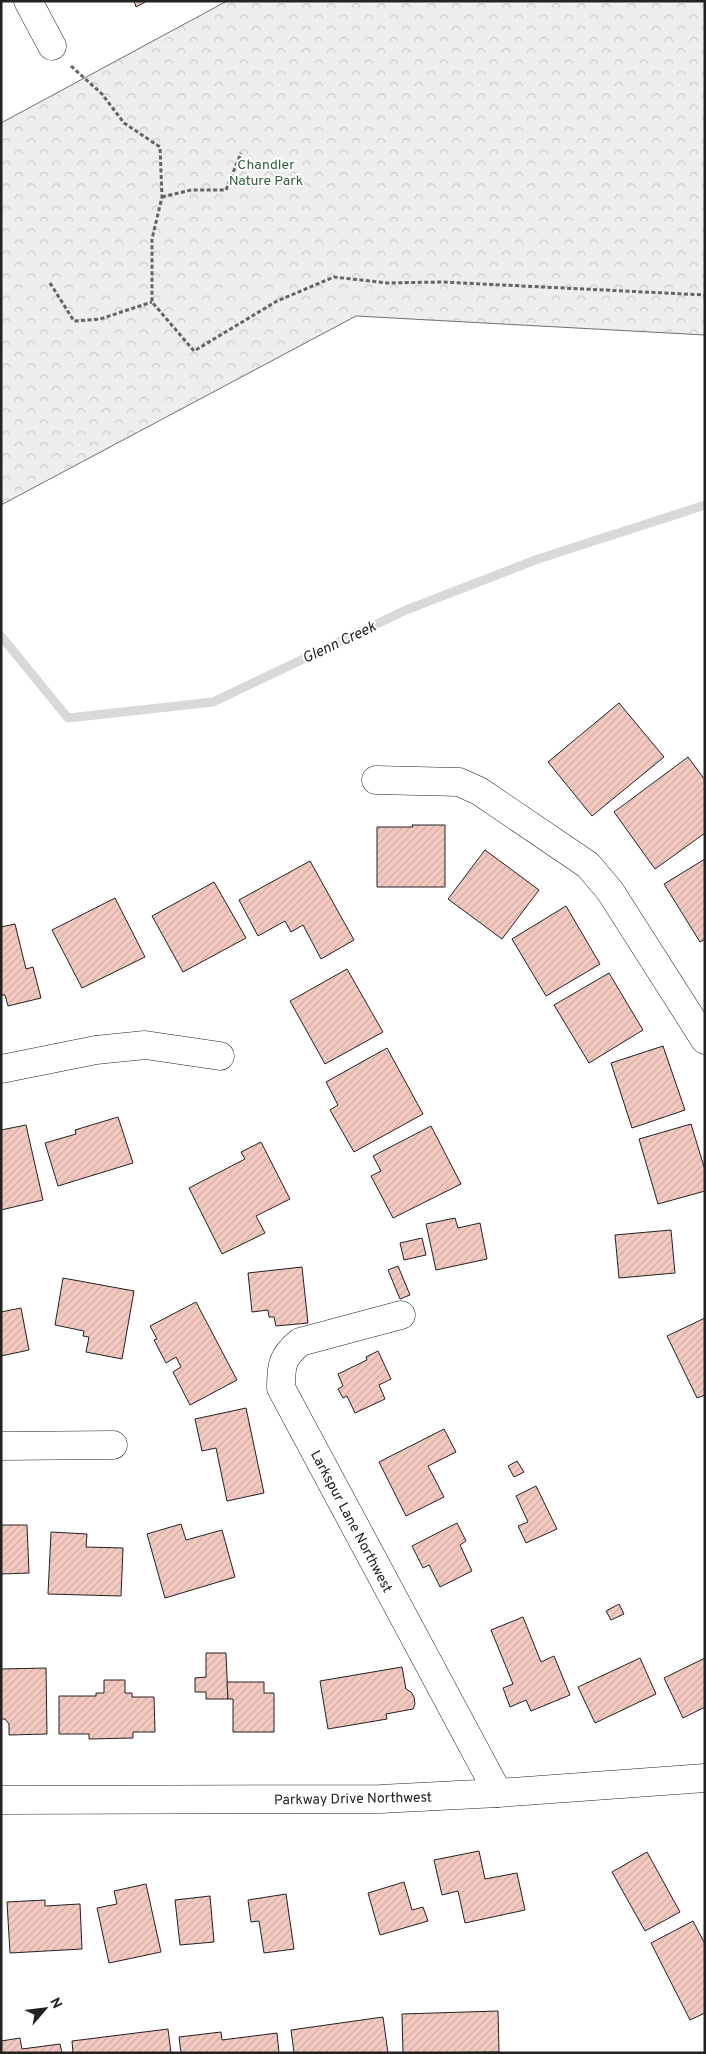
<svg xmlns="http://www.w3.org/2000/svg" width="706" height="2054" viewBox="0 0 706 2054" font-family="Overpass,sans-serif">
<defs>
<pattern id="forest-crowns" width="20" height="18" patternUnits="userSpaceOnUse" patternTransform="scale(1.25)"><rect width="20" height="18" fill="#eee"/><path d="M2 6a3 3 0 1 1 6 0M12 15a3 3 0 1 1 6 0" fill="none" stroke="#ccc"/></pattern>
<pattern id="building-hatch" width="6" height="6" patternUnits="userSpaceOnUse" patternTransform="scale(1.25)"><rect width="6" height="6" fill="#f3c9c0"/><path d="M-1 1l2-2M0 6l6-6M5 7l2-2" fill="none" stroke="#d0aca5"/></pattern>
</defs>
<rect width="100%" height="100%" fill="#fff"/>
<path fill="url(#forest-crowns)" stroke="#6f6f6f" d="M227,1H705V335L356,316L1,505V123Z"/>
<g fill="none" stroke-linecap="round" stroke-linejoin="round">
<path stroke="#d9d9d9" stroke-width="9" d="M1,636L68,718L213,702L406,610L538,559L705,505"/>
</g>
<g fill="url(#building-hatch)" stroke="#222">
<path d="M134,1H147L136,7Z"/>
<path d="M619,703L664,757L592,816L548,762Z"/>
<path d="M688,757L705,780V833L655,869L614,812Z"/>
<path d="M412,825H445V887H377V827H413Z"/>
<path d="M485,850L539,890L502,939L448,899Z"/>
<path d="M705,859V939L700,942L664,884Z"/>
<path d="M310,861L354,940L321,959L303,925L291,932L285,921L258,936L239,900Z"/>
<path d="M214,882L246,938L183,972L152,916Z"/>
<path d="M115,898L145,957L82,988L52,930Z"/>
<path d="M566,906L600,964L546,996L512,939Z"/>
<path d="M15,924L26,969L33,967L41,998L8,1006L5,995H1V927Z"/>
<path d="M347,969L383,1032L325,1064L290,1001Z"/>
<path d="M609,973L643,1030L589,1063L554,1005Z"/>
<path d="M663,1046L685,1110L632,1128L611,1063Z"/>
<path d="M387,1048L423,1114L354,1152L330,1110L338,1105L326,1082Z"/>
<path d="M118,1117L133,1163L58,1186L45,1143L76,1134L75,1130Z"/>
<path d="M691,1124L705,1170V1191L658,1204L639,1139Z"/>
<path d="M26,1125L43,1200L1,1210V1130Z"/>
<path d="M431,1126L461,1184L393,1218L371,1176L381,1171L373,1156Z"/>
<path d="M261,1142L290,1199L256,1216L265,1233L222,1254L189,1188L245,1159L241,1152Z"/>
<path d="M455,1218L458,1228L480,1223L487,1259L436,1270L426,1224Z"/>
<path d="M671,1230L675,1273L619,1278L615,1235Z"/>
<path d="M422,1238L426,1255L404,1260L400,1243Z"/>
<path d="M398,1266L410,1295L400,1299L388,1270Z"/>
<path d="M302,1267L308,1323L276,1326L274,1317H269L268,1310L252,1312L248,1273Z"/>
<path d="M63,1278L134,1291L122,1359L86,1352L89,1337L83,1336L84,1331L55,1325Z"/>
<path d="M196,1302L237,1380L190,1405L173,1372L181,1367L176,1357L166,1363L154,1340L157,1339L150,1326Z"/>
<path d="M21,1308L29,1350L1,1356V1312Z"/>
<path d="M705,1318V1395L697,1398L667,1336Z"/>
<path d="M378,1351L391,1379L379,1385L385,1399L355,1413L347,1396L343,1398L338,1389L343,1386L338,1374L367,1360L366,1357Z"/>
<path d="M246,1408L264,1493L227,1501L216,1448L202,1451L195,1419Z"/>
<path d="M444,1429L456,1452L428,1466L444,1497L406,1516L379,1462Z"/>
<path d="M517,1461L524,1472L514,1477L508,1466Z"/>
<path d="M536,1486L557,1529L526,1543L518,1526L528,1522L516,1496Z"/>
<path d="M457,1523L466,1541L460,1545L472,1571L440,1587L429,1565L423,1568L412,1546Z"/>
<path d="M181,1524L186,1540L222,1530L235,1577L165,1598L147,1534Z"/>
<path d="M1,1525H27L29,1573L1,1574Z"/>
<path d="M51,1532L87,1534L86,1547L123,1548L121,1596L48,1594Z"/>
<path d="M619,1604L624,1614L611,1620L606,1611Z"/>
<path d="M523,1617L541,1662L554,1656L570,1695L531,1711L526,1700L510,1707L503,1688L513,1684L491,1630Z"/>
<path d="M206,1653H226L228,1699H206V1692H195V1678L206,1677Z"/>
<path d="M640,1658L656,1694L595,1723L578,1687Z"/>
<path d="M705,1658V1707L683,1718L664,1678Z"/>
<path d="M402,1667L406,1689L411,1692L414,1697L415,1704L413,1709L386,1714L387,1719L328,1729L320,1681Z"/>
<path d="M46,1668L47,1734L9,1735V1724L5,1719H1V1669Z"/>
<path d="M104,1680H125V1693H132V1697H154L155,1732H133V1738L89,1739V1734H59V1696H96V1693H104Z"/>
<path d="M227,1682H264V1693H274V1732H233V1699H228Z"/>
<path d="M479,1851L485,1879L517,1873L525,1910L465,1923L458,1891L442,1895L434,1860Z"/>
<path d="M647,1852L680,1912L645,1931L612,1872Z"/>
<path d="M404,1882L412,1910L423,1907L428,1921L380,1935L368,1893Z"/>
<path d="M146,1884L161,1952L109,1963L97,1908L117,1904L114,1891Z"/>
<path d="M286,1894L294,1949L264,1953L259,1921L251,1922L248,1900Z"/>
<path d="M210,1896L214,1942L180,1945L175,1900Z"/>
<path d="M45,1900V1906L80,1904L82,1949L10,1953L7,1902Z"/>
<path d="M693,1921L705,1944V2013L690,2020L651,1943Z"/>
<path d="M498,2011L499,2052L403,2053L402,2014Z"/>
<path d="M383,2017L388,2053H294L291,2030Z"/>
<path d="M168,2029L171,2053H73L72,2041Z"/>
<path d="M221,2032L222,2040L277,2033L279,2053H181L179,2037Z"/>
<path d="M20,2038L22,2049L60,2044L62,2053H1V2041Z"/>
</g>
<g fill="none" stroke-linecap="round" stroke-linejoin="round">
<g stroke="#222" stroke-width="29">
<g id="minor">
<path d="M28,1L52,46"/>
<path d="M376,780L459,782L479,791L588,865L610,891L705,1040"/>
<path d="M1,1069L96,1050L145,1045L220,1056"/>
<path d="M401,1315L300,1342C282,1357 281,1365 281,1388L498,1793"/>
<path d="M1,1446L113,1445"/>
<path d="M1,1800L380,1799L498,1793L705,1778"/>
</g>
</g>
<g stroke="#646464" stroke-width="3" stroke-dasharray="4 2.5" stroke-linecap="butt">
<path d="M71,66L102,94L124,123L160,147L162,197L152,239V302L194,351L277,301L334,277L387,283L442,282L705,295"/>
<path d="M162,197L191,190H226L241,153"/>
<path d="M50,283L74,321L100,319L152,302"/>
</g>
<use href="#minor" stroke="#fff" stroke-width="28"/>
</g>
<g text-anchor="middle" stroke-width="4" stroke-linejoin="round" paint-order="stroke">
<g font-size="14" fill="#2f5e38" stroke="#fff">
<text x="266" y="169">Chandler<tspan x="266" dy="16">Nature Park</tspan></text>
</g>
<g font-size="14" fill="#222" stroke="#fff">
<text transform="translate(352 1521) rotate(62)" y="5">Larkspur Lane Northwest</text>
<text transform="translate(353 1798) rotate(-1)" y="5">Parkway Drive Northwest</text>
</g>
<g font-size="15" font-style="italic" fill="#222" stroke="#fff">
<text transform="translate(339 642) rotate(-25)" y="5">Glenn Creek</text>
</g>
</g>
<rect width="706" height="2054" fill="none" stroke="#222222" stroke-width="5"/>
<g transform="translate(45 2009) rotate(62)" stroke="#ffffff" stroke-width="4" paint-order="stroke">
<path d="M0-4L9 19L0 12L-9 19Z" fill="#222222"/>
<text y="-8" font-size="14" font-weight="bold" text-anchor="middle" fill="#222222">N</text>
</g>
</svg>
